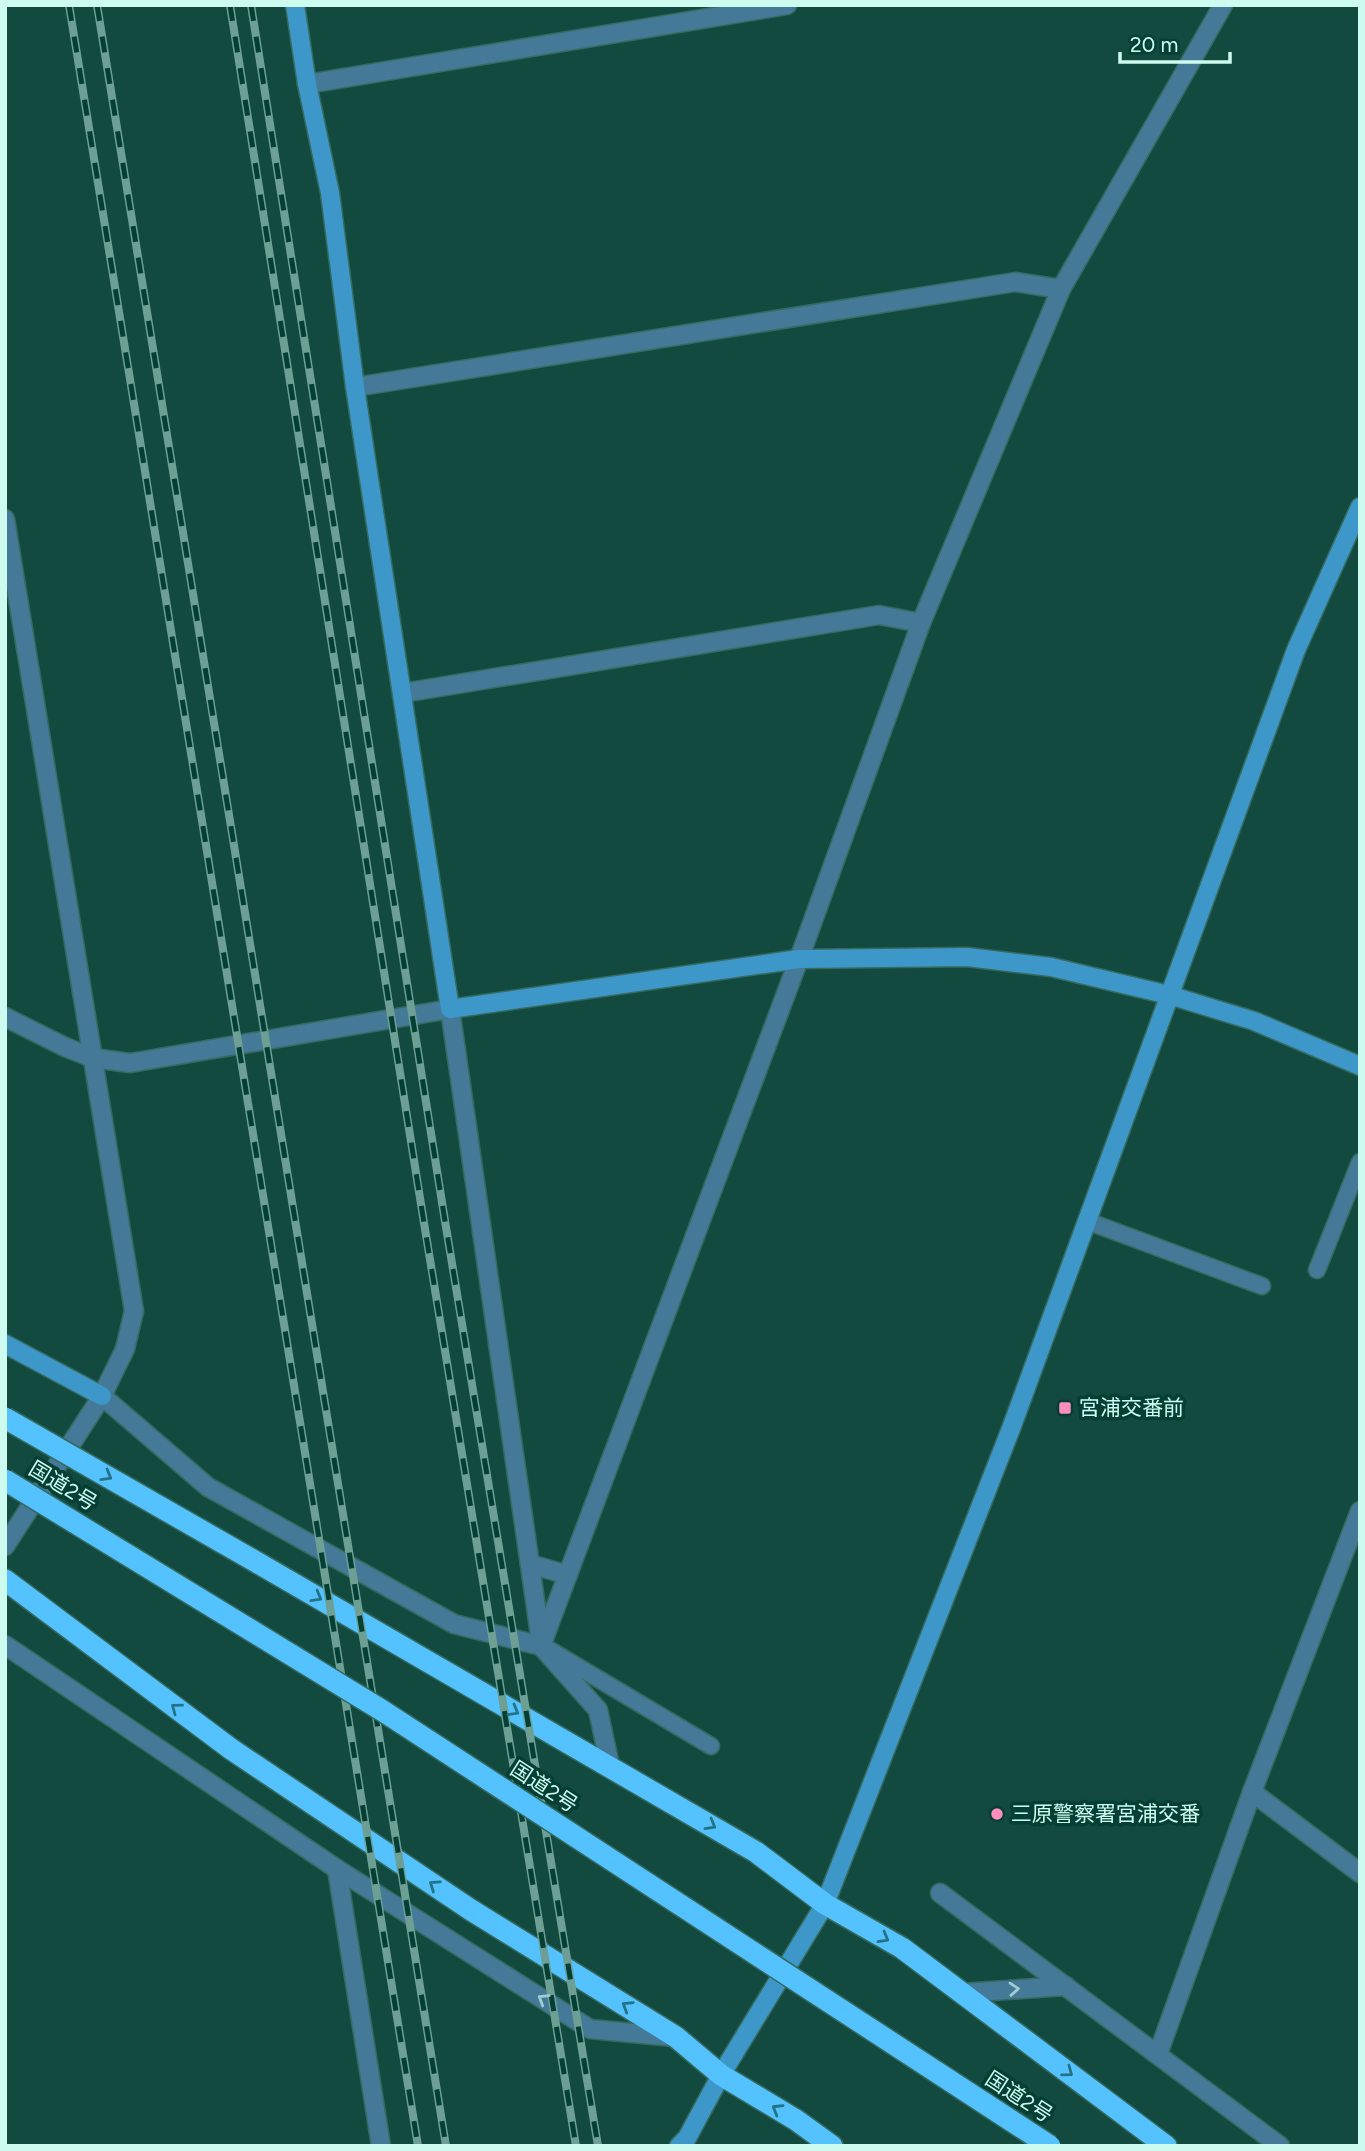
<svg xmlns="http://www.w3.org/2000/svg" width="1365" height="2151" viewBox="0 0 1365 2151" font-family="Figtree,'Noto Sans JP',sans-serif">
<rect width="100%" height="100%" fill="#134a3f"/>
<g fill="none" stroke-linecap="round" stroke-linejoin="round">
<g stroke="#356a5f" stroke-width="19">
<g id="lane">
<path d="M1087,1221L1262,1286"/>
<path d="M1317,1270L1360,1162"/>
<path d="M548,1649L711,1746"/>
</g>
</g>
<g stroke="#356a5f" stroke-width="21">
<g id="street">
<path d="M307,84L787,5"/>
<path d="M355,387L1015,282L1061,289"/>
<path d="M5,519L134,1311L125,1349L102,1396L5,1546"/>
<path d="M403,693L879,615L921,623"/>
<path d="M5,1017L65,1047L93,1058L130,1063L450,1009L541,1642"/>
<path d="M102,1396L208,1487L454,1624L541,1646L598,1710L610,1766"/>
<path d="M530,1564L568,1575"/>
<path d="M5,1645L337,1869L590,2029L674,2037"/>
<path d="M541,1646L799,959L921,623L1061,289L1223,5"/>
<path d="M1252,1792L1360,1873"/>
<path d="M337,1869L381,2146"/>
<path d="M940,1893L1280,2146"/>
<path d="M962,1993L1066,1986"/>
<path d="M1158,2054L1252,1792L1360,1511"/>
</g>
</g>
<g stroke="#356a5f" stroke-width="21">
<g id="secondary">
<path d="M295,5L307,84L330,193L355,387L450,1009L799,959L967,957L1051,967L1169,995L1254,1021L1360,1066"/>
<path d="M5,1344L102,1396"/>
<path d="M679,2146L687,2138L721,2075L825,1904L1012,1426L1296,650L1360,507"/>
</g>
</g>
<g stroke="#356a5f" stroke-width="24">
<g id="highway">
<path d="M258,1563L756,1852L825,1904L902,1948L1166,2146"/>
<path d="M5,1580L231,1749L471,1910L676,2037L721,2075L796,2120L832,2146"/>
</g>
</g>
<use href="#lane" stroke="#447998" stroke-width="16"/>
<use href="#street" stroke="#447998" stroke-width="18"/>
<use href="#secondary" stroke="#3d98c9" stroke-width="18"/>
<use href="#highway" stroke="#53c2ff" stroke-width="21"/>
<g stroke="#6d9f94" stroke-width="8">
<g id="rail">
<path d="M69,5L418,2146"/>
<path d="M97,5L446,2146"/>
<path d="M230,5L424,1223L576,2146"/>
<path d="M251,5L445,1221L598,2146"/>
</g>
</g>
<use href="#rail" stroke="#033f34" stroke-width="5" stroke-dasharray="16" stroke-linecap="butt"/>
<g stroke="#356a5f" stroke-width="24" stroke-linecap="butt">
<g id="highway-bridge">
<path d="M5,1418L258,1563"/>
<path d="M5,1480L383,1711L1050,2146"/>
</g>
</g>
<use href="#highway-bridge" stroke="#53c2ff" stroke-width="21"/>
</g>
<defs><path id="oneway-chevron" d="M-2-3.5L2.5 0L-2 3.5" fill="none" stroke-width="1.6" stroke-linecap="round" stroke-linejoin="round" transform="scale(1.75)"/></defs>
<g stroke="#237385">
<use href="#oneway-chevron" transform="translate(107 1476) rotate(30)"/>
<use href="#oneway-chevron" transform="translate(317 1597) rotate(30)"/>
<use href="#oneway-chevron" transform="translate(176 1708) rotate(-143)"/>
<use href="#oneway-chevron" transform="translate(514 1711) rotate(30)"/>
<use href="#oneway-chevron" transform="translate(711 1825) rotate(30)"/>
<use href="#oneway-chevron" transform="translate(434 1885) rotate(-146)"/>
<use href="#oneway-chevron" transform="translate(884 1938) rotate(30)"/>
<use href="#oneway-chevron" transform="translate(627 2006) rotate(-148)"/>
<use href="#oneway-chevron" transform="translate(1068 2072) rotate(37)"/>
<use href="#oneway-chevron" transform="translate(777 2109) rotate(-149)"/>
</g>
<g stroke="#9eced1">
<use href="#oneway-chevron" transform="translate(1014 1989) rotate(-4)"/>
<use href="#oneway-chevron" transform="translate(543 1999) rotate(-148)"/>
</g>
<g fill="#ff8eba" stroke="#033f34" stroke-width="2.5">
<rect x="1058" y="1401" width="14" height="14" rx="3.5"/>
<circle cx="997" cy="1814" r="7"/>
</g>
<g text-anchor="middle" stroke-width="7" stroke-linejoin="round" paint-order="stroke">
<g font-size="21" fill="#cefbef" stroke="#033f34" text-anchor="start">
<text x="1079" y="1415">宮浦交番前</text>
<text x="1011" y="1821">三原警察署宮浦交番</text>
</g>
<g font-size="21" fill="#cefbef" stroke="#033f34">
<text transform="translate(63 1486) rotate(31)" y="7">国道2号</text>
<text transform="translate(544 1787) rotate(33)" y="7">国道2号</text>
<text transform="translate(1019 2097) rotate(33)" y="7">国道2号</text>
</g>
</g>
<rect width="1365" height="2151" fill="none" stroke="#cefbef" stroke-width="14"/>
<path d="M1120 52v10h110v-10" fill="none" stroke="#cefbef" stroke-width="3.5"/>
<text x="1130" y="52" font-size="21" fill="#cefbef" stroke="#033f34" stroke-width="5" paint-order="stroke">20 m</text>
</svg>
